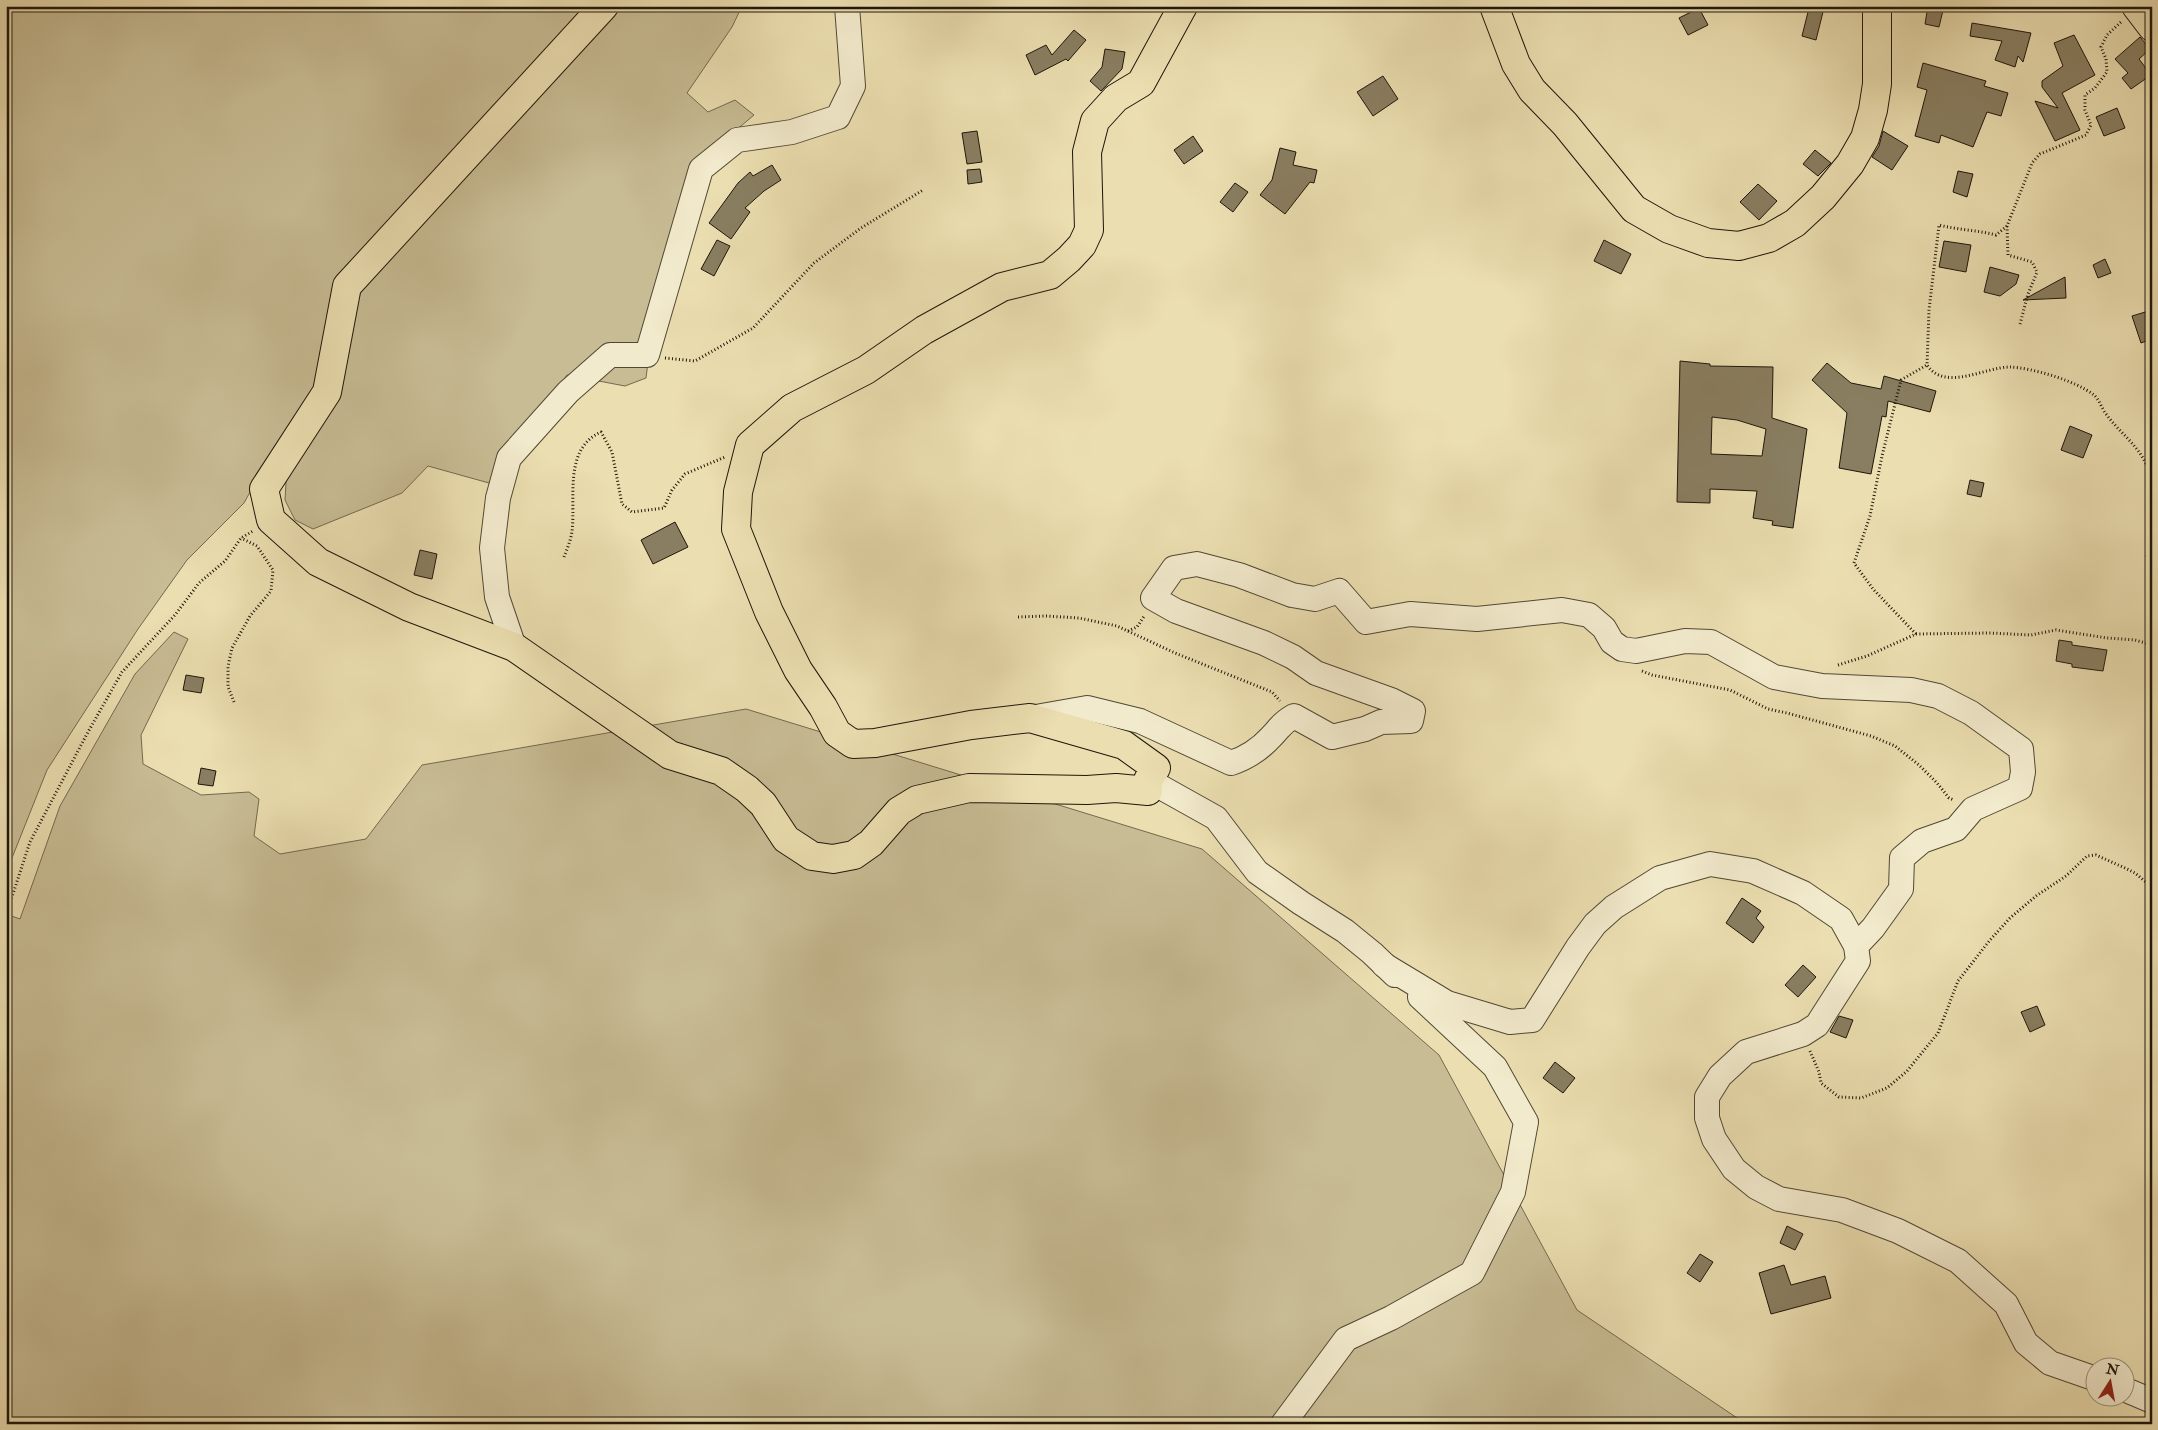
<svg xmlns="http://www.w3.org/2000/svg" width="2158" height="1430" viewBox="0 0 2158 1430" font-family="'IM FELL Double Pica',serif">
<rect width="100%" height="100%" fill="#ebdeb0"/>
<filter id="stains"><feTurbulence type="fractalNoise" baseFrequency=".004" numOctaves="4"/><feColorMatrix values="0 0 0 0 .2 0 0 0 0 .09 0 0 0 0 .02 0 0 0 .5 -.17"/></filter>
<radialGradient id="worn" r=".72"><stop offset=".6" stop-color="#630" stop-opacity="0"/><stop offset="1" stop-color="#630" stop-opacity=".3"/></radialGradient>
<g fill="#c8bc94" stroke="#736950">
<path d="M6,6H742L732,27L687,93L708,112L735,100L754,115L688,171L658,284L646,378L625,386L567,375L489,483L428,466L402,493L313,529L295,520L285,500L287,466L270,456L244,503L187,560L138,629L47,770L6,873Z"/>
<path d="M174,632L188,639L141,735L143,764L201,795L249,792L259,799L254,836L280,854L366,839L422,765L746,709L1202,849L1439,1055L1577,1310L1746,1424H6V914L20,919L60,806L135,674Z"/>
</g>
<g fill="#897e61" stroke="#1e160b" fill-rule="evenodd">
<path d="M1928,6H1944L1939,27L1925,24Z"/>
<path d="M1699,8L1708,25L1688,35L1679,18Z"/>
<path d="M1809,8L1823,12L1816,40L1802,36Z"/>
<path d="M1972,23L2031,33L2023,62L2018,56L2015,67L1995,60L2002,41L1970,36Z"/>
<path d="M1074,30L1086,40L1068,61L1066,59L1035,75L1026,55L1046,45L1052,55Z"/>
<path d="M2074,35L2095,75L2062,93L2080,130L2055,141L2035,101L2058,108L2042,87V81L2063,66L2054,43Z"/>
<path d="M2140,37L2150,49L2139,59L2151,75L2131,89L2122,78L2128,73L2115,59Z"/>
<path d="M1105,49L1125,52L1122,69L1101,91L1090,81L1102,67Z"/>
<path d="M1923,63L1986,81L1984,86L2008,93L2001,116L1987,112L1973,147L1941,135L1939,143L1915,136L1927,90L1917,87Z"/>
<path d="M1383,76L1398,99L1373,116L1357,92Z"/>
<path d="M2117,108L2125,128L2104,136L2096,117Z"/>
<path d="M977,131L982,162L967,164L962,133Z"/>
<path d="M1883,131L1908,146L1892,170L1872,157L1879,146Z"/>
<path d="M1193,136L1203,151L1184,164L1174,150Z"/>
<path d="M1280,148L1296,152L1293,165L1317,170L1314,183L1310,182L1285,214L1260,195L1272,180Z"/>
<path d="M1815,150L1831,163L1818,176L1803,164Z"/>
<path d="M772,165L781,180L764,191L745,208L750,212L731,239L709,223L738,183L750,172L753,176Z"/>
<path d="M980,169L982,182L968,184L967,170Z"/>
<path d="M1958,171L1973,174L1967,197L1953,192Z"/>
<path d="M1235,183L1248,192L1233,212L1220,202Z"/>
<path d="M1758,184L1777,201L1759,220L1740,202Z"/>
<path d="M717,240L730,246L714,276L701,269Z"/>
<path d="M1604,240L1631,254L1621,274L1594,261Z"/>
<path d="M1944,241L1971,245L1966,272L1939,267Z"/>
<path d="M2105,259L2111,273L2098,278L2093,265Z"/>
<path d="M1990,267L2019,275L2016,284L2000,296L1984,292Z"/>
<path d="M2065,277L2066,298L2023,300L2052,284Z"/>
<path d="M2152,310V339L2141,343L2132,316Z"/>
<path d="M1680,361L1710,364V366L1773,367L1772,418L1807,429L1793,528L1772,525L1773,521L1753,518L1757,491L1710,489V503L1677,502ZM1712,417L1737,420L1766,429L1762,456L1711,454Z"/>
<path d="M1827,363L1851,383L1881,389L1884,376L1936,391L1930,412L1888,401L1886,417L1882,416L1871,474L1839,468L1847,413L1812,380Z"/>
<path d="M2070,426L2092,435L2083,458L2061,450Z"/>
<path d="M1970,480L1984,483L1981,497L1967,494Z"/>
<path d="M675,522L688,547L653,564L641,540Z"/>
<path d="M420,550L437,554L432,579L414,575Z"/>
<path d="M2059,640L2072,642V645L2107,650L2103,671L2072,667V664L2056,661Z"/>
<path d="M186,675L204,678L201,693L183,690Z"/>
<path d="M201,768L216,771L213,786L198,784Z"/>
<path d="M1742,898L1761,911L1756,918L1764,927L1753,943L1726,923Z"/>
<path d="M1803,965L1816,977L1798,997L1785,985Z"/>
<path d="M2037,1006L2045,1025L2030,1032L2021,1012Z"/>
<path d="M1839,1016L1853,1020L1846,1038L1830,1032Z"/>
<path d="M1555,1062L1575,1078L1563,1093L1543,1078Z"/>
<path d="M1787,1226L1803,1234L1795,1250L1780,1243Z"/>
<path d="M1700,1254L1713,1262L1700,1282L1687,1273Z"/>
<path d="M1784,1265L1791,1285L1825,1276L1831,1298L1771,1314L1759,1273Z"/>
</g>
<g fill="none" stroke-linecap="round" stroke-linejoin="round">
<g stroke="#514834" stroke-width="26">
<g id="minor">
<path d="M514,647L497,597L492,548L498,498L509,458L568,392L610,355H647L701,169L737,140L792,132L838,117L853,86L847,6"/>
<path d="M1030,718L1087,708L1140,721L1231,763C1246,758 1260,749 1271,737C1281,727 1280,724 1294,716L1332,737L1365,729L1381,722L1411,721L1413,711L1391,700L1316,673L1293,657L1264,643L1176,611L1153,598L1174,568L1197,564L1239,575L1292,595L1315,599L1339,591L1366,622L1410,614L1477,619L1562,610L1589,615L1604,628L1612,642L1622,649L1636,651L1685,641L1711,642L1774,677L1822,686L1911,690L1938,696L1971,713L2021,749L2023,772L2020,788L1973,809L1956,829L1922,841L1902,858L1901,889L1873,928L1856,946"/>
<path d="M1148,780L1216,818L1257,872L1301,903L1345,931L1372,953L1395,975"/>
<path d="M1384,965L1447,1003L1510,1022L1532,1020L1578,947L1595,924L1614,907L1660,878L1710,864L1753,871L1803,893L1841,919L1856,946L1858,961L1817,1025L1803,1034L1746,1052L1720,1076L1707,1097V1118L1714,1139L1734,1169L1756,1187L1779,1199L1842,1210L1898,1231L1958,1261L2006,1304L2026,1343L2050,1363L2096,1379"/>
<path d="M2126,1390L2152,1401"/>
<path d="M1283,1424L1346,1339L1391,1318L1472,1273L1513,1192L1526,1122L1495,1067L1420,997"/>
</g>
</g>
<g stroke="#1e160b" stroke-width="30">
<g id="major">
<path d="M604,6L347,286L327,392L264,489L271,520L318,562L409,607L514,647L670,755L721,771L747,789L763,804L786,839L812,856L833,859L854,855L871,843L899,811L917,800L969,788L1087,790L1116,788L1148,791V780L1156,768L1124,745L1030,718L971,725L875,743L853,744L837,733L823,707L798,670L769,612L736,529L738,492L750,445L792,408L866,370L924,330L1002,287L1050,275L1069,259L1082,245L1089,230L1087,152L1095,121L1116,98L1141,83L1183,6"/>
<path d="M1494,6L1516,64L1532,90L1565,124L1634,209L1669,229L1708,243L1739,246L1769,238L1795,223L1823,197L1850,164L1865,138L1873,110L1877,84V6"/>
<path d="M2136,6L2152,27"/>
</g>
</g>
<g stroke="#1e160b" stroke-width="3" stroke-dasharray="1 2.5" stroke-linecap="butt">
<path d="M2007,226L1996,235C1977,230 1958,230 1939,225L1929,310L1927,365C1945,392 1985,367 2010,367C2033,368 2076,381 2094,395C2099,399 2102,409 2106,414C2116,428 2129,438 2139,452C2144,459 2148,468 2152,476"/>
<path d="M2020,324L2028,294L2037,272L2032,262L2008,255L2007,226L2032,163L2040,154L2086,135L2091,125L2085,110V95L2095,88L2107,72L2106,59L2101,47L2107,35L2121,22"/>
<path d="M665,358L695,361L753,328L814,263L861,228L923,190"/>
<path d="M2152,507L2147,556L2152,584"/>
<path d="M564,557C567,549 571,540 572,531C576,498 563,449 601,432L612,452L622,504L632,512L664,508L672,490L685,474L725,457"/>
<path d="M1018,617L1046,616L1079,618L1117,626L1175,653L1272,692L1280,701"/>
<path d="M1128,631L1137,627L1145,615"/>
<path d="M1916,634L1873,589L1854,563L1870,516L1882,456L1901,380L1927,365"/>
<path d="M1838,665L1867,656L1916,634L1990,633L2031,635L2056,630L2107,638L2135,640L2152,645"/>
<path d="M1642,671L1652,675L1730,690L1768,709L1787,713L1871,736L1895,746L1919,765L1937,783L1949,798L1954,800"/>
<path d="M234,702L228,687V666L232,648L250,616L271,591L273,570L257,546L241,538"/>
<path d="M6,915L30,842L88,732L122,672L175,615L199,583L225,561L241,538L253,531"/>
<path d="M1810,1051L1819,1072L1821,1083L1839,1097L1861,1098L1887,1088L1907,1071L1938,1033L1958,981L1990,940L2010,918L2036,896L2066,876L2087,856L2096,855L2125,868L2135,873L2152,887"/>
</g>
<use href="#minor" stroke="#f2eacc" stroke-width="24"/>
<use href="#major" stroke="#ebdeb0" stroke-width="28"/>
</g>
<rect width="2158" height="1430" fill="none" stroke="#ebdeb0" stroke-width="25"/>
<rect x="8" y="8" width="2143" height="1415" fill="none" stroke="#1e160b" stroke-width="2.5"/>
<rect x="12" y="12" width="2133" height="1405" fill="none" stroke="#1e160b"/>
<g transform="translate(2110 1382) rotate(11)"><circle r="24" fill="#f2eacc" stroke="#9d957f"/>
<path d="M0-4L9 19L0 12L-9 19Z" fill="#8f2418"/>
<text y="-8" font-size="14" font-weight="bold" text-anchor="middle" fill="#1e160b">N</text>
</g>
<rect width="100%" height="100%" filter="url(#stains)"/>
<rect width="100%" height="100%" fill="url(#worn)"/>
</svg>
